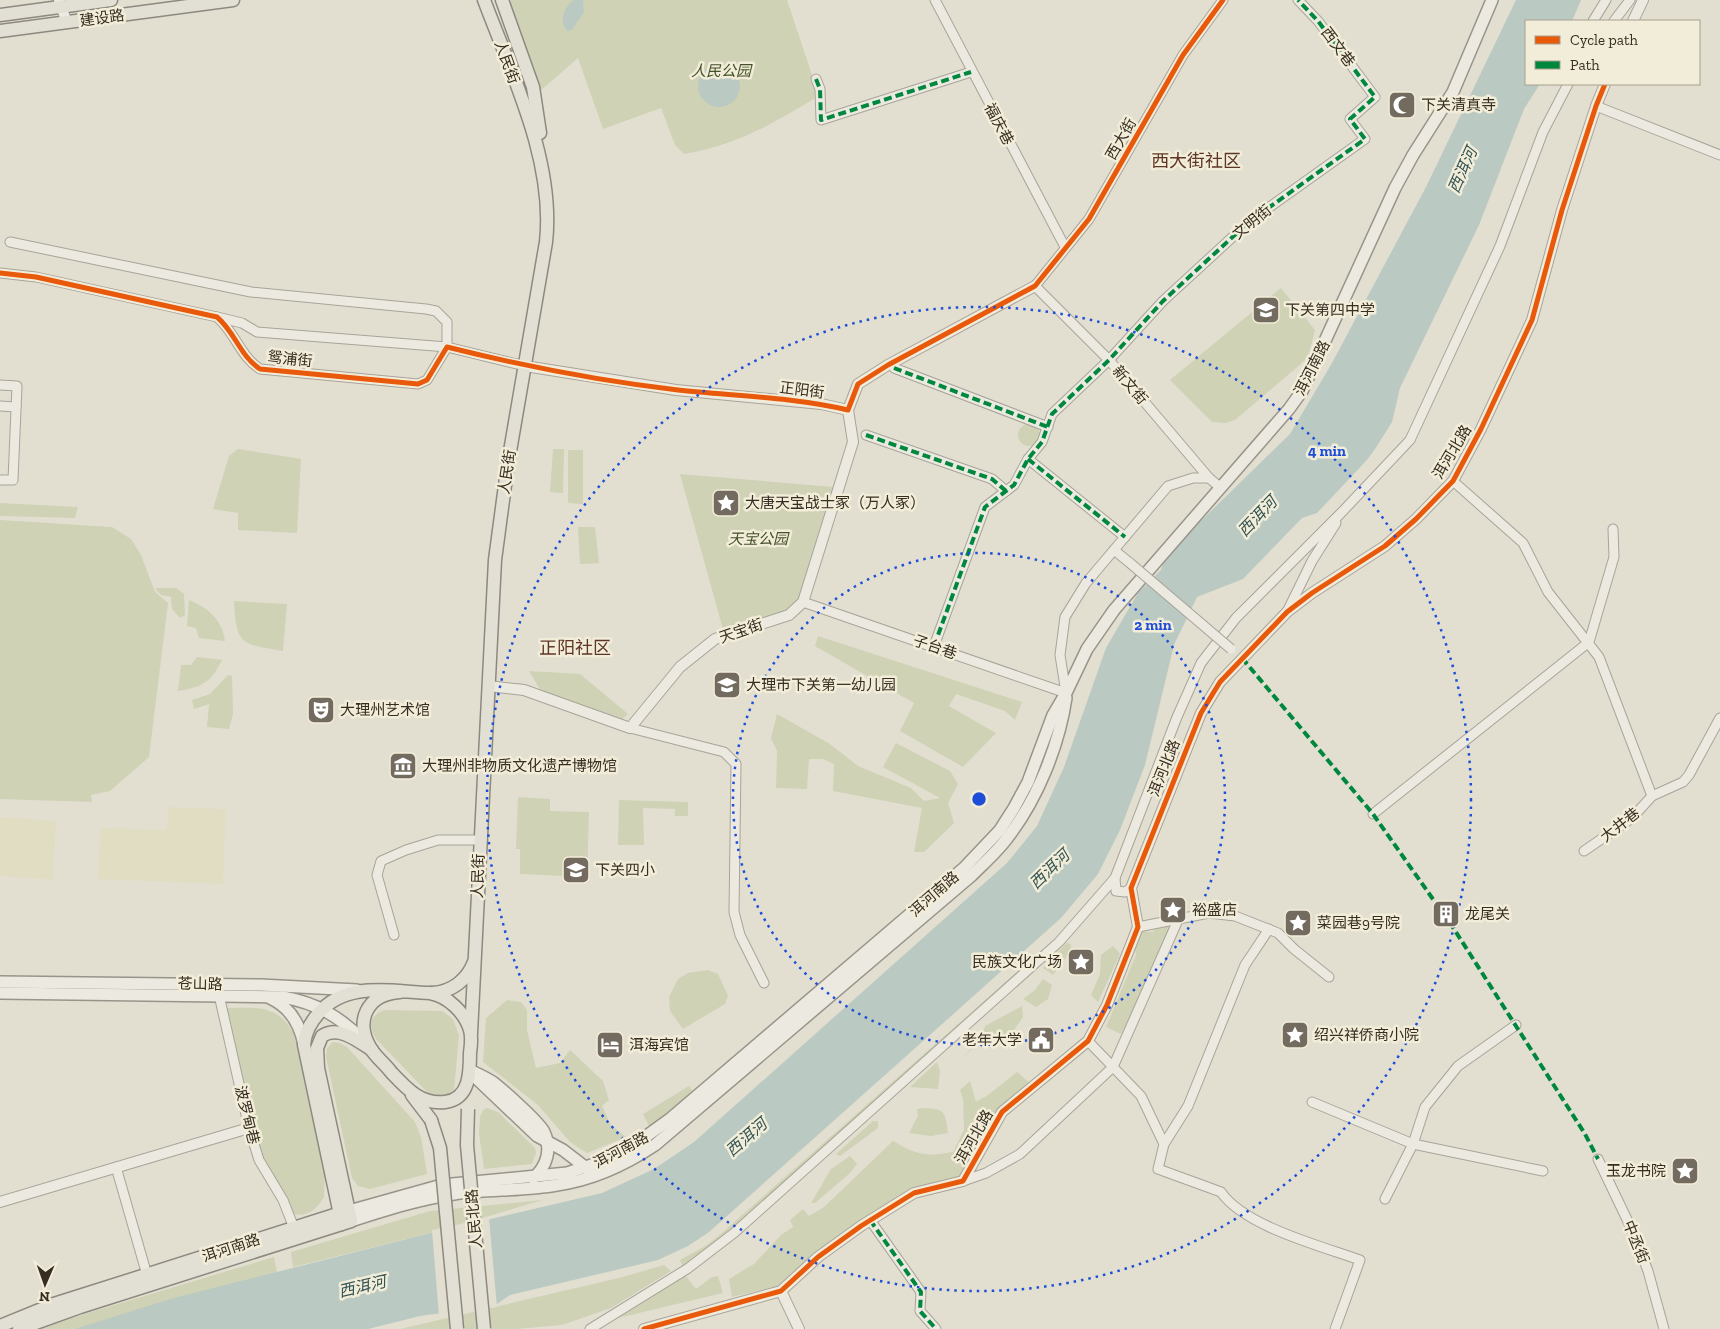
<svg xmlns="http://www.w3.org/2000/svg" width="1720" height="1329" viewBox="0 0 1720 1329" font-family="'Zilla Slab','Noto Sans SC',serif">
<rect width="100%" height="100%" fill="#e2dfd1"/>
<g fill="#e0ddc3">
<path d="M168,807L226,809L223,884L98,879L100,828L167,830Z"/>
<path d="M0,817L56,821L53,880L0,876Z"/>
</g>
<g fill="#cfd2b5">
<path d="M511,0H787L819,96C772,124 739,144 684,154L675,145L661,108L603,129L578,58L539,92L510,6Z"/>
<path d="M1281,288L1315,330L1309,353L1303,362L1235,420L1226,423L1212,422L1170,380Z"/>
<circle cx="1029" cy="435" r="11"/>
<path d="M238,449L301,459L297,533L238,530V513L213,509L229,456Z"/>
<path d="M553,449H564L563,493L550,492Z"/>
<path d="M568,450H583V504L568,503Z"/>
<path d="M680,474L834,487L800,599C773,624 752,617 724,633Z"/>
<path d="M0,503L78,507L75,518L0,516Z"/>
<path d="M0,520L112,527L131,539L141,555L155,592L168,603L149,757L110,791L91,795L92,802L0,799Z"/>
<path d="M578,527H595L599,563L580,564Z"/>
<path d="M155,588H176L184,594L185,615L180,618L172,609L171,597L161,595Z"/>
<path d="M189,600C208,608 222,619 225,641L199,638L196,628L187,626Z"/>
<path d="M234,601L287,604L283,651C241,644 236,645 234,601Z"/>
<path d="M818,636L1022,702L1015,720L1005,711L956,694L949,706L996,733L963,767L900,731L914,703L815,646Z"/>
<path d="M197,657L222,660C211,682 203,687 178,691L181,665H191Z"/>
<path d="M529,671L580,674L628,714L621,720L541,691Z"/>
<path d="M228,675L232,676L233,714L229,729L207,727L209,704L194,709L192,700L210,694Z"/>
<path d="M777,714L830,744L858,766L911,788L924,801L940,798L883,767L896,743L950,771L958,784L948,803L954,823L924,852H914L922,808L833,791L834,764L823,759H809L807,789L776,788L777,751L771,738Z"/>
<path d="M518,797L550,799V811L589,812L587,877L520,874V849H516Z"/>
<path d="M619,800L688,802V816H675V809L643,808L644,845H618Z"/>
<path d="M1159,925L1170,927L1135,1009L1121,1034L1106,1027L1136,955L1135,948L1142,931L1152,932Z"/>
<path d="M1066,943L1071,944L1070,952L1053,975L1043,968Z"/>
<path d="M1113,946L1120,954L1098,1002L1091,995L1100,974L1101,955Z"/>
<path d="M1038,953L1039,955L715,1245L683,1267L680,1260L707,1245L723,1232Z"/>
<path d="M708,970L718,974L728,996L725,1004L683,1029L670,1011L669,997L678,979L688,973Z"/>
<path d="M1043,979L1052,985L1048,999L1036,1007L1023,999L1035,990Z"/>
<path d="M507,1000L521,1002L527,1010V1030L536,1068L560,1063L570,1050L603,1081L609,1100L602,1106L611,1125L626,1137L587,1153L570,1142L538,1105L483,1062L486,1018Z"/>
<path d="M1022,1006L1023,1017L1010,1036L1000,1040L992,1031L959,1061L981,1039L985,1026Z"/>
<path d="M227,1008C256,1008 278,1004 294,1034L325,1173L324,1197C317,1209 308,1217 293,1214C284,1198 274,1181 266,1164C245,1115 235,1060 227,1008Z"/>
<path d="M384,1010L442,1011L453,1019L459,1035L454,1091L439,1097L428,1093L377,1040C368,1027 369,1016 384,1010Z"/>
<path d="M333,1042L340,1043L347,1047L415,1122L421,1137L427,1174L370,1189L358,1186L352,1178L326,1057L327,1048Z"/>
<path d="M937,1062L940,1071L938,1089L910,1087Z"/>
<path d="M1017,1072L1031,1084L995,1114L961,1178L929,1184L793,1273L778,1286L732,1297L729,1279L754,1264L781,1235L793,1227L790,1220L803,1209L809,1216L824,1207L893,1141C916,1155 927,1157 953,1152L964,1130L963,1099L960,1090L970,1081L976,1102L988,1095Z"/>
<path d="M689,1086L695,1095L650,1128L643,1114Z"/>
<path d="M487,1108L498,1112L535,1148L536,1153L532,1164L484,1169L479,1133L480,1117L483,1110Z"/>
<path d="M924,1108C946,1109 945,1112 948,1133L931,1136L909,1133L918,1116L917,1109Z"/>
<path d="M873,1121H878V1128L840,1156L836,1154Z"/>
<path d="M850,1156L857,1164L850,1173L815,1203H811L831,1169Z"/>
<path d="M543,1200L431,1233L293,1267L291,1252L430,1211Z"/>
<path d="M274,1257L277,1272L75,1329H35Z"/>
<path d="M664,1265L671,1271L611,1308L562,1325L516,1329H400L619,1278Z"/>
<path d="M686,1276L696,1289L712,1277L718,1276L723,1293L618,1318Z"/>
</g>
<g fill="#bac9c1">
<path d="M573,0H583L584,12L572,30L567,31C558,21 565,7 573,0Z"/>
<path d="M1516,0H1581L1572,21H1526V84H1540L1524,109L1479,225L1400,388L1392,422L1375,449L1366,461L1317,513L1302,518L1243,579L1197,597L1174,645L1145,765L1120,830L1098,874L1061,918L709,1232L688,1246L658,1260L510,1295L494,1306L420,1316L368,1329H75L170,1299L431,1233L602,1193L654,1169L694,1142L1007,863L1037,826L1064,767L1106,648L1138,593L1161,570L1163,562L1172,549L1290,434L1332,363L1426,187Z"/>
<circle cx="719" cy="86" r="21"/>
</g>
<path fill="#e2dfd1" d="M489,1218L497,1307L439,1316L432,1230Z"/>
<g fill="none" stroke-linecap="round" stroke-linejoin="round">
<g stroke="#a8a499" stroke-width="11">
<g id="minor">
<path d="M935,0L1065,247"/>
<path d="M1593,21L1606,0"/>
<path d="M1614,21L1630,0"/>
<path d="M816,79L820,89L821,120L971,72"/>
<path d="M1596,106L1720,155"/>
<path d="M10,242L251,292L426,309L436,311L447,322V347L257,332L242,323L217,317"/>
<path d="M0,273L36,277L217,317C235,332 240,356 260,369L418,384L427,380L447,347L525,366"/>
<path d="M894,368L1048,427"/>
<path d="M0,385L17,386L13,480H0"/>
<path d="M0,406L16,407"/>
<path d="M866,435L992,479L1006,491"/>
<path d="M1028,459L1125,537"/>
<path d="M1453,481L1523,543L1548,592L1599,657L1652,796"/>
<path d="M1221,488L1209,478L1109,360L1035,286L1089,219L1183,55L1223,0"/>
<path d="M1114,550L1130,563"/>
<path d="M803,602L1066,693L1060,655L1065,617L1086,583L1168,486L1193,478H1209"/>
<path d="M1287,612L1312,561L1336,523"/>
<path d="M934,646L985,507L1014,485L1028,459L1042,442L1052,414L1109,360L1163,301L1250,221L1365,139L1350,119L1375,97L1318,21L1298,0"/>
<path d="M630,728L724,752L736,764L734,912L740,935L764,983"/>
<path d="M1373,814L1589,642L1614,557L1613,529"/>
<path d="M1584,851L1632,818L1652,796L1683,782L1689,775L1720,718"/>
<path d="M1131,888L1125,892L1116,891L1115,878L1177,717L1201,663L1236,618L1341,513L1410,440L1500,246L1543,132L1568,84"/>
<path d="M1138,927L1209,913L1235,916L1278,933L1294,949L1329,977"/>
<path d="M394,935L377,875L381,861L406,850L438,840H480"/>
<path d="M219,995L249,1128L259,1160L283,1200L294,1228"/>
<path d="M1088,1041L1141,1096L1164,1144L1158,1169L1221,1192C1244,1226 1321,1246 1360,1260L1335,1329"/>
<path d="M1312,1102L1413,1144L1543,1171"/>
<path d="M1164,1144L1188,1106L1245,965L1269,929"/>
<path d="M1598,1159L1633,1232L1648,1271L1664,1329"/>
<path d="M116,1167L147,1275"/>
<path d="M963,1181L986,1173L1020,1154L1113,1067L1178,920"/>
<path d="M1385,1199L1413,1144L1425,1107L1458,1066L1516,1025"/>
<path d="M870,1220L921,1292L920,1311L936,1329"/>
<path d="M590,1329L687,1269L734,1233L1059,942L1115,878"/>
</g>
</g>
<g stroke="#a8a499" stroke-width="12">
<g id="tertiary">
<path d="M59,0L67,23"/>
<path d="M1633,21L1643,0"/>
<path d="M525,366L676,390L821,404L848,410L858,384L888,365L1035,286"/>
<path d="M488,686L524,690L630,728L680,667L715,639L789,615L803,602L853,442L848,410"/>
<path d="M0,1202L249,1128"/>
<path d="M781,1291L799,1329"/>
<path d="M644,1329L781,1291L818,1257L861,1226L914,1193L963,1181L1002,1112L1088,1041L1107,1005L1138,927L1131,888L1201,713L1220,682L1287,612L1312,593L1385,546L1416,519L1453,481L1481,429L1532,320L1562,210L1596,106L1605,84"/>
</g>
</g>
<g stroke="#98948a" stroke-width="14">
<g id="secondary">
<path d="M0,982L261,985L357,990"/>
<path d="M0,993L283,997C317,1003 340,1017 364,1041"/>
<path d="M270,998C290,1007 300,1024 304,1045"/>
<path d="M470,1070C477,1074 487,1078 494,1083C504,1091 540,1123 544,1132C552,1149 547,1167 533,1178"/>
<path d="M476,1078L537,1136L563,1150L589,1170"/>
<path d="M349,1211L442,1185L567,1173L604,1161L630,1148L670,1119L964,868L1000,830L1014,808L1028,782L1053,715L1066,693L1087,649L1114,610L1289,409L1302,391L1395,188L1413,155L1453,92L1492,0"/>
<path d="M351,1221C385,1210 419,1199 454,1194C488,1189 523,1191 557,1185C593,1180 625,1165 655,1145L971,876C984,863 998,851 1008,837C1038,798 1059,745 1066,698"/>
</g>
</g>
<g stroke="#8e8980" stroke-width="15">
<g id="primary">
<path d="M502,0L533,87L540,133"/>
<path d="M0,15L111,0"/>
<path d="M0,31L233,0"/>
<path d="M432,993C452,992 467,980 474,962"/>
<path d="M471,1033L495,560L508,463L546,242C555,161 512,75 484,0"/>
<path d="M412,1095L431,1120"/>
<path d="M342,1224L304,1045C305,1033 310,1023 318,1014C346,980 392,992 430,993C448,996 465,1013 470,1030C472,1037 471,1046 470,1053C470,1072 470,1099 445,1102C421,1105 406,1088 391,1072C385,1064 376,1057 371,1049C354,1021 367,994 400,992"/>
<path d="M0,1326L54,1304L347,1211"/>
<path d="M19,1329L80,1307L351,1221L318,1068L317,1048L322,1036C339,1025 358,1041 372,1050"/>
</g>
</g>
<use href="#minor" stroke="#ece9e1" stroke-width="9"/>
<use href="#tertiary" stroke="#ece9e1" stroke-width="10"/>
<use href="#secondary" stroke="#ece9e1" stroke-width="11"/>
<use href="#primary" stroke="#e2dfd4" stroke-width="12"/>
<g stroke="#a8a499" stroke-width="11" stroke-linecap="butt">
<path id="minor-bridge" d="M1130,563L1231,649"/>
</g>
<g stroke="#8e8980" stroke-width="15" stroke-linecap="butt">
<g id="primary-bridge">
<path d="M468,1109L467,1145L484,1329"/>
<path d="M431,1120L440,1148L457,1329"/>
</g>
</g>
<use href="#minor-bridge" stroke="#ece9e1" stroke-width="9"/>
<use href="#primary-bridge" stroke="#e2dfd4" stroke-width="12"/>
<g stroke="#00873e" stroke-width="4" stroke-dasharray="8 4" stroke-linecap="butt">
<path d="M816,79L820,89L821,120L971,72"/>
<path d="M894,368L1048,427"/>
<path d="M866,435L992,479L1006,491"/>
<path d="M1028,459L1125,537"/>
<path d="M934,646L985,507L1014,485L1028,459L1042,442L1052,414L1109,360L1163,301L1250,221L1365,139L1350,119L1375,97L1318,21L1298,0"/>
<path d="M1242,658L1373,814L1454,929L1585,1134L1598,1159"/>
<path d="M870,1220L921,1292L920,1311L936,1329"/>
</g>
<g stroke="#f2edd8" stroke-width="8">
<g id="cycleway">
<path d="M0,273L36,277L217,317C235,332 240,356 260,369L418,384L427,380L447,347C523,366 600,381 678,390C734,396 792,397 848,410L858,384L888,365L1035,286L1089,219L1183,55L1223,0"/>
<path d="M644,1329L781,1291L818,1257L861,1226L914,1193L963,1181L1002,1112L1088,1041L1107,1005L1138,927L1131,888L1201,713L1220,682L1287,612L1312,593L1385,546L1416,519L1453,481L1481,429L1532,320L1562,210L1596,106L1605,84"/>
</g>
</g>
<use href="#cycleway" stroke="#e8590c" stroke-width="5"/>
</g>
<g fill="none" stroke="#1d4ed8" stroke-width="2.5" stroke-dasharray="2.5 5">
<circle cx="979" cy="799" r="246"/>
<circle cx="979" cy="799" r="492"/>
</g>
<defs>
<g id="mosque-square" transform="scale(1.4375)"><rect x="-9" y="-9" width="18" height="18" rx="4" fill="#736b5f" stroke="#f2edd8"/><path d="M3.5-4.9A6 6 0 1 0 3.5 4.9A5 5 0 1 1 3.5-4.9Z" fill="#fff"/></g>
<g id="school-square" transform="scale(1.4375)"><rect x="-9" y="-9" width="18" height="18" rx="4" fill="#736b5f" stroke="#f2edd8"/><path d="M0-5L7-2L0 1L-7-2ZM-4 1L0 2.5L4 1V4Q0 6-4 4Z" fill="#fff"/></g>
<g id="sight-square" transform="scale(1.4375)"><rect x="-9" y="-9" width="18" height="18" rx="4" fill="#736b5f" stroke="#f2edd8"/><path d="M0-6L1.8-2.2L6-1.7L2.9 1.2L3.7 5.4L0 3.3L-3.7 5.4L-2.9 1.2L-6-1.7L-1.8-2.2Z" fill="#fff"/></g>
<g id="theatre-square" transform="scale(1.4375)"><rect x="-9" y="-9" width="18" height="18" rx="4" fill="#736b5f" stroke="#f2edd8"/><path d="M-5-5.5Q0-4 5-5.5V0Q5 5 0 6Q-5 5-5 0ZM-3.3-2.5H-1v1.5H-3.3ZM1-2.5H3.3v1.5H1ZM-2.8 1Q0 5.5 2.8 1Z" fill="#fff"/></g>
<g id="museum-square" transform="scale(1.4375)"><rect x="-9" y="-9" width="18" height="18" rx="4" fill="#736b5f" stroke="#f2edd8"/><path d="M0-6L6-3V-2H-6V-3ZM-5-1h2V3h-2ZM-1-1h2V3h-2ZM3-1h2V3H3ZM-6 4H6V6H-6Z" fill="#fff"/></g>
<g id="building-square" transform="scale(1.4375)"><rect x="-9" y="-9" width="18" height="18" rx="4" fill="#736b5f" stroke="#f2edd8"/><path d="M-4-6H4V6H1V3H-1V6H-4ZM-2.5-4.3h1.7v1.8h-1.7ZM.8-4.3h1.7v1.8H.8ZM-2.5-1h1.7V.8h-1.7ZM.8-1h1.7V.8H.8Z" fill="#fff"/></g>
<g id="civic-square" transform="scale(1.4375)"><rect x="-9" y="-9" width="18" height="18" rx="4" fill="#736b5f" stroke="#f2edd8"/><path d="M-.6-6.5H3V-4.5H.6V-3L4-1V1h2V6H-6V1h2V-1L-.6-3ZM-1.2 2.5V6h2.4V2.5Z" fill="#fff"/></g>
<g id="hotel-square" transform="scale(1.4375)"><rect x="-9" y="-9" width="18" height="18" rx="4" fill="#736b5f" stroke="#f2edd8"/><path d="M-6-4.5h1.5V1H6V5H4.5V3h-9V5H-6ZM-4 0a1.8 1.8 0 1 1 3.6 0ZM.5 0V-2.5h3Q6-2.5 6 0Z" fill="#fff"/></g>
</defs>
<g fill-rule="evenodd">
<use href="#mosque-square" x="1402" y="105"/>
<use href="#school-square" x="1266" y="310"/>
<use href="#sight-square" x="726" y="503"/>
<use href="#school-square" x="727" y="685"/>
<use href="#theatre-square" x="321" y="710"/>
<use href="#museum-square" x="403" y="766"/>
<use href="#school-square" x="576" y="870"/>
<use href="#sight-square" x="1173" y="910"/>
<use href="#building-square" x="1446" y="914"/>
<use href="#sight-square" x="1298" y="923"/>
<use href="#sight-square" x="1081" y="962"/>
<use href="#sight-square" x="1295" y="1035"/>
<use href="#civic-square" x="1041" y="1040"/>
<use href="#hotel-square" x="610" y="1045"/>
<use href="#sight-square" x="1685" y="1171"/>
</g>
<g text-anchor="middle" stroke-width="5" stroke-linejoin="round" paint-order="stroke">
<g font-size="15" fill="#372d22" stroke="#f2edd8">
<text transform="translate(102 18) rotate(-8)" y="5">建设路</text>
<text transform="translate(1338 47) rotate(53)" y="5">西文巷</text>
<text transform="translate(507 62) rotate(70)" y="5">人民街</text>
<text transform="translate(999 124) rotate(62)" y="5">福庆巷</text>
<text transform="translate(1121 139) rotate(-60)" y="5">西大街</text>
<text transform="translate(1252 222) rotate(-39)" y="5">文明街</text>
<text transform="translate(290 359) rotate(6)" y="5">鸳浦街</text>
<text transform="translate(1312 368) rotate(-63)" y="5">洱河南路</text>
<text transform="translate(1130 385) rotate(50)" y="5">新文街</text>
<text transform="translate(802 390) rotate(7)" y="5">正阳街</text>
<text transform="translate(1452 452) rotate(-59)" y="5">洱河北路</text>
<text transform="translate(507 472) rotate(-81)" y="5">人民街</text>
<text transform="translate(741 631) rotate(-19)" y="5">天宝街</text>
<text transform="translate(935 647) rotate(19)" y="5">子台巷</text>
<text transform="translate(1164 768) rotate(-68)" y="5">洱河北路</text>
<text transform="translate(1620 825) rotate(-38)" y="5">大井巷</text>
<text transform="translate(478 876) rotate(-88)" y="5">人民街</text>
<text transform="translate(934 894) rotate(-41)" y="5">洱河南路</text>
<text transform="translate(200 984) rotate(1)" y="5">苍山路</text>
<text transform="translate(247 1115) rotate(76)" y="5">波罗甸巷</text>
<text transform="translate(974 1137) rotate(-60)" y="5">洱河北路</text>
<text transform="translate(621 1150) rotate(-28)" y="5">洱河南路</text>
<text transform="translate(474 1219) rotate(-95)" y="5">人民北路</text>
<text transform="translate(1636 1242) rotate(68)" y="5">中丞街</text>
<text transform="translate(231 1248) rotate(-18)" y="5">洱河南路</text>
</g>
<g font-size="15" font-style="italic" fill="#44512a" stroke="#f2edd8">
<text x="721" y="76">人民公园</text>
<text x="758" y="544">天宝公园</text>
</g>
<g font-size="15" fill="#372d22" stroke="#f2edd8" text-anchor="start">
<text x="1421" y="110">下关清真寺</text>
<text x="1285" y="315">下关第四中学</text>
<text x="745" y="508">大唐天宝战士冢（万人冢）</text>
<text x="746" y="690">大理市下关第一幼儿园</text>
<text x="340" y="715">大理州艺术馆</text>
<text x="422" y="771">大理州非物质文化遗产博物馆</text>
<text x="595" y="875">下关四小</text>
<text x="1192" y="915">裕盛店</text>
<text x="1465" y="919">龙尾关</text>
<text x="1317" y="928">菜园巷9号院</text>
<text x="1062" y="967" text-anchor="end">民族文化广场</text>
<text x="1314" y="1040">绍兴祥侨商小院</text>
<text x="1022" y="1045" text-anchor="end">老年大学</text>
<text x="629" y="1050">洱海宾馆</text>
<text x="1666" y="1176" text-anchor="end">玉龙书院</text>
</g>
<g font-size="16" font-style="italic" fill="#335455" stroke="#f2edd8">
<text transform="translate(1462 170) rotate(-66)" y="6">西洱河</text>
<text transform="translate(1257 516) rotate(-46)" y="6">西洱河</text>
<text transform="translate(1049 869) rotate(-44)" y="6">西洱河</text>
<text transform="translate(746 1137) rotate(-41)" y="6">西洱河</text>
<text transform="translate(362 1286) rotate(-13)" y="6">西洱河</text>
</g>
<g font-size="18" fill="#5f3626" stroke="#f2edd8">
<text x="1196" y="167">西大街社区</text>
<text x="575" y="654">正阳社区</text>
</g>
</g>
<circle cx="979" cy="799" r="8" fill="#1d4ed8" stroke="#f2edd8" stroke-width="2.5"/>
<g font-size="15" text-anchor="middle" font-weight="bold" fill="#1d4ed8" stroke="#f2edd8" stroke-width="5" stroke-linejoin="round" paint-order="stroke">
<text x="1327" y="456">4 min</text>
<text x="1153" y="630">2 min</text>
</g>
<rect x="1525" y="20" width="175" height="65" fill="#f2edd8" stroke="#a7a08f"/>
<rect x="1535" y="36" width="25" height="8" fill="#e8590c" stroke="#a7a08f"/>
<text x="1570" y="45" font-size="15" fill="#372d22">Cycle path</text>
<rect x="1535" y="61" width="25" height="8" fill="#00873e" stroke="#a7a08f"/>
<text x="1570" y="70" font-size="15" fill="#372d22">Path</text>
<g transform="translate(45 1284) rotate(182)" stroke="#f2edd8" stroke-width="4" paint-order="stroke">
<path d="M0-4L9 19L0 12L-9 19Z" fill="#372d22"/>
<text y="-8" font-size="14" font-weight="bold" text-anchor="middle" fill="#372d22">N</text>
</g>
</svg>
